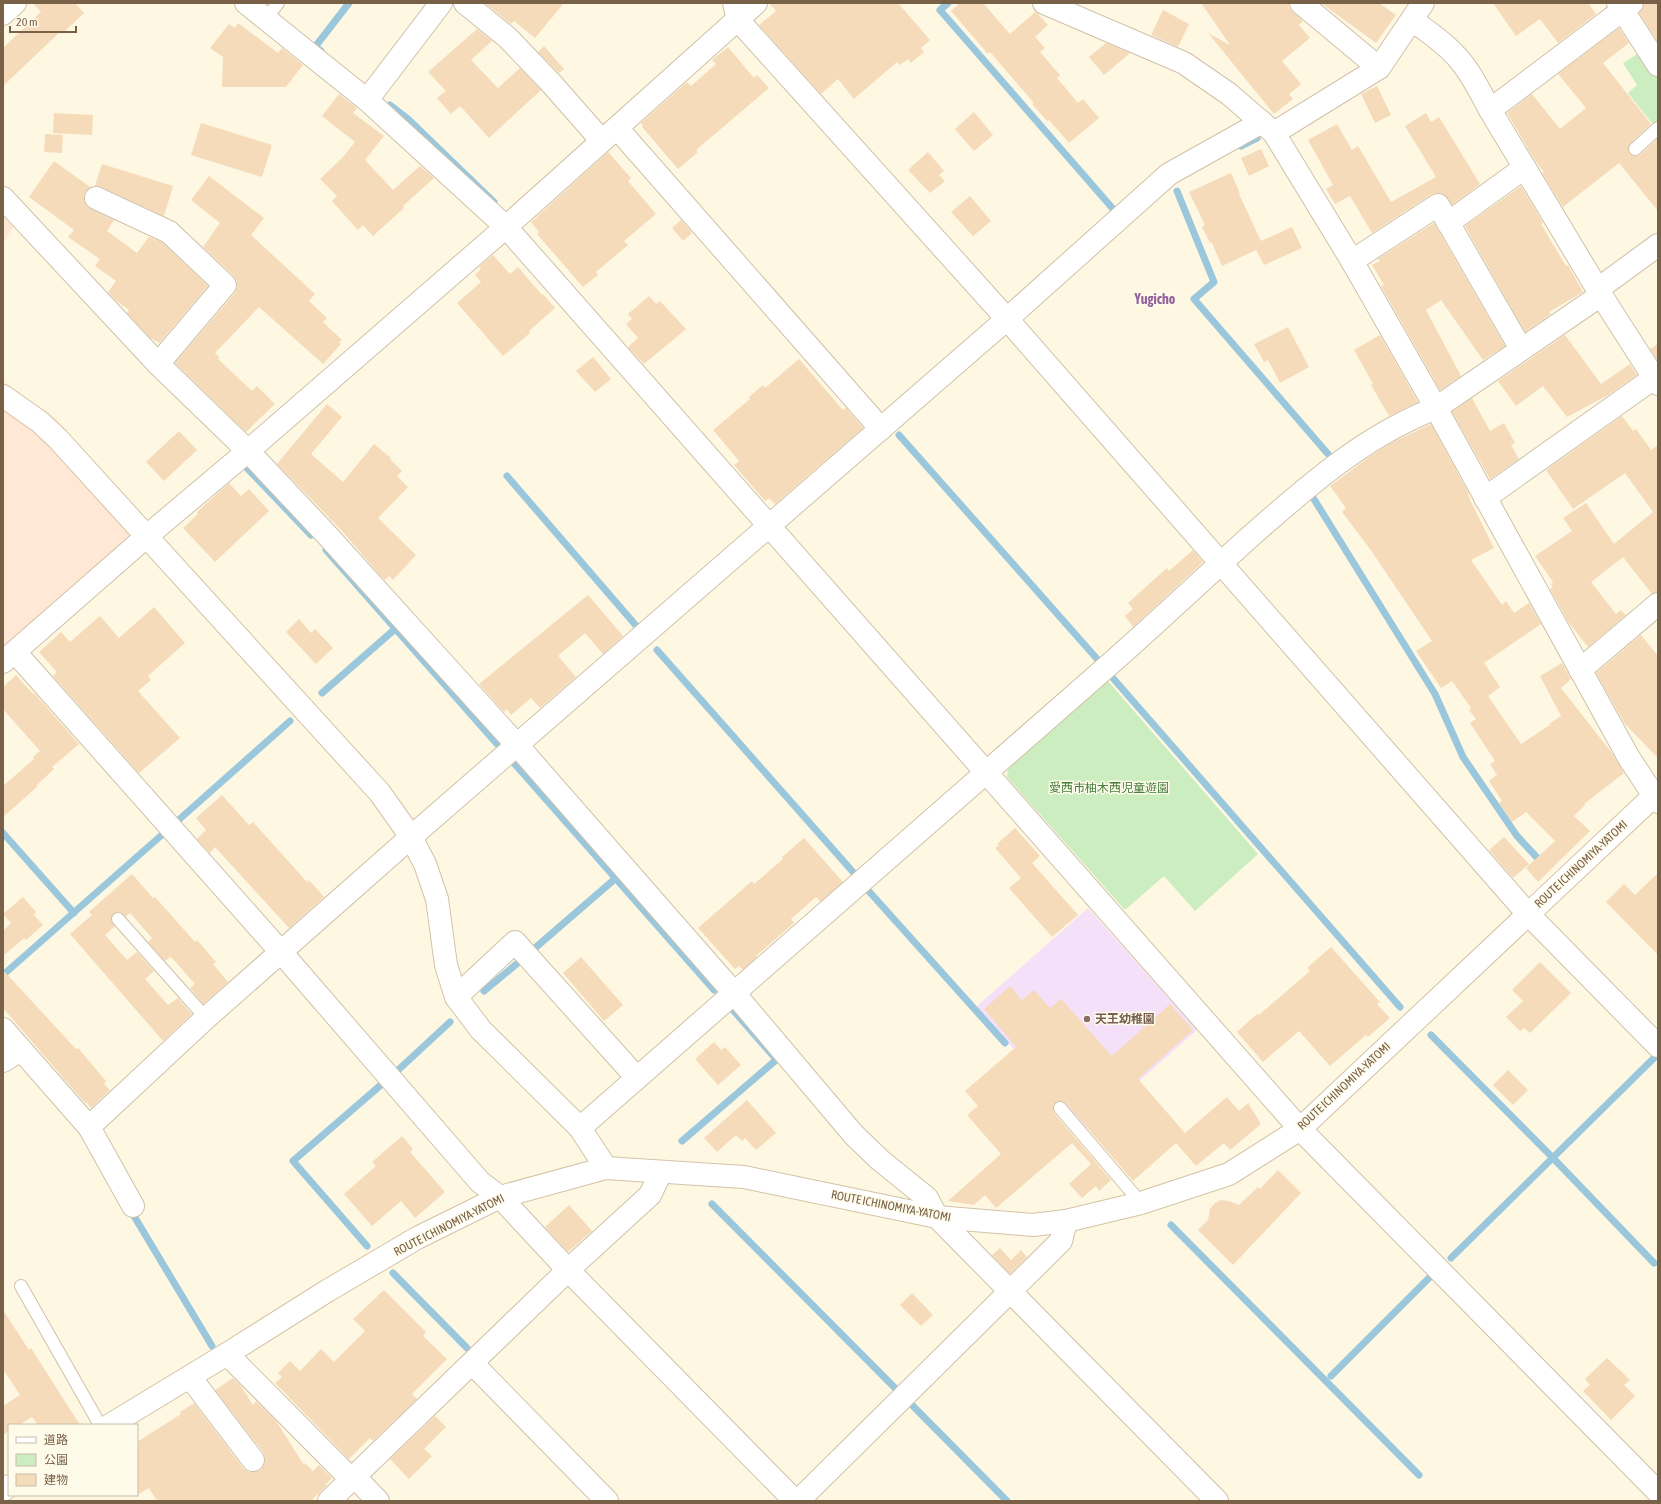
<svg xmlns="http://www.w3.org/2000/svg" width="1661" height="1504" viewBox="0 0 1661 1504" font-family="'Asap Condensed','Noto Sans JP',sans-serif">
<rect width="100%" height="100%" fill="#fef8e3"/>
<g fill="#ffe9d6">
<path d="M3,212L15,225L3,242Z"/>
<path d="M3,381L56,419L148,526L3,654Z"/>
</g>
<path fill="#f5e0fa" d="M1088,908L1197,1030L1085,1129L976,1007Z"/>
<g fill="#cbedc0">
<path d="M1642,51L1658,76V125L1655,127L1628,93L1637,85L1623,63Z"/>
<path d="M1107,680L1258,854L1195,911L1164,876L1125,910L1007,777L1008,766Z"/>
</g>
<g fill="none" stroke-linecap="round" stroke-linejoin="round">
<g stroke="#9bc7dc" stroke-width="7">
<path d="M948,3L940,10L1114,210"/>
<path d="M321,51L315,47L349,3"/>
<path d="M390,105L408,119L494,202"/>
<path d="M1241,146L1257,138"/>
<path d="M1177,191L1214,282L1194,299L1328,454"/>
<path d="M899,435L1098,660"/>
<path d="M246,467L311,535"/>
<path d="M507,476L639,629"/>
<path d="M1312,496L1435,694L1463,757L1517,836L1543,864"/>
<path d="M326,550L497,744"/>
<path d="M657,650L853,872"/>
<path d="M1112,677L1400,1007"/>
<path d="M322,693L395,629"/>
<path d="M513,762L714,990"/>
<path d="M174,824L290,721"/>
<path d="M3,833L74,913"/>
<path d="M866,888L1005,1043"/>
<path d="M535,948L616,878"/>
<path d="M3,975L164,833"/>
<path d="M484,991L519,962"/>
<path d="M733,1010L775,1058"/>
<path d="M1431,1035L1553,1158L1654,1263"/>
<path d="M396,1072L450,1022"/>
<path d="M682,1141L776,1060"/>
<path d="M712,1204L898,1391"/>
<path d="M131,1211L212,1346"/>
<path d="M1171,1225L1419,1475"/>
<path d="M367,1246L293,1161L382,1084"/>
<path d="M1451,1258L1658,1054"/>
<path d="M393,1273L467,1348"/>
<path d="M1331,1376L1431,1276"/>
<path d="M909,1402L1007,1501"/>
</g>
</g>
<g fill="#f5dbb9">
<path d="M33,3H75L84,13L62,34L60,32L3,86V48L41,12Z"/>
<path d="M485,3H564L535,38L514,21L511,24Z"/>
<path d="M769,3H898L930,40L921,48L924,52L911,63L908,59L900,65L897,62L854,99L838,79L821,94L759,25L776,11Z"/>
<path d="M960,3H983L1010,34L1035,12L1038,14L1048,25L1035,37L1045,48L1040,52L1060,75L1057,78L1078,103L1083,99L1099,118L1069,143L1049,120L1047,121L1032,104L1034,103L990,52L988,54L951,11Z"/>
<path d="M1201,3H1289V8L1293,12L1303,21L1299,25L1310,38L1282,61L1301,84L1289,94L1293,99L1274,114L1208,33L1230,45Z"/>
<path d="M1321,3H1379L1396,15L1376,43Z"/>
<path d="M1493,3H1588L1596,14L1558,43L1540,19L1516,36Z"/>
<path d="M1644,3H1658V42L1639,13L1643,8Z"/>
<path d="M1163,10L1189,24L1178,47L1151,35Z"/>
<path d="M238,23L278,53L282,48L303,65L286,87H222L223,57L210,48L229,24L235,28Z"/>
<path d="M1619,28L1629,43L1603,63L1651,124L1630,144L1628,150L1629,154L1633,156L1640,155L1658,138V211L1619,163L1563,207L1542,173L1544,172L1536,162L1507,113L1532,94L1560,129L1586,108L1558,74Z"/>
<path d="M477,29L492,41L471,60L498,88L520,68L541,90L489,138L460,106L451,114L437,98L446,91L428,72Z"/>
<path d="M1106,43L1130,53L1104,75L1089,57Z"/>
<path d="M544,46L564,69L559,73L538,52Z"/>
<path d="M728,47L754,78L757,75L769,88L696,150L698,152L678,169L642,127L643,126L641,123L687,82L691,86L716,64L712,60Z"/>
<path d="M1377,86L1391,115L1375,123L1361,94Z"/>
<path d="M339,94L357,108L353,113L384,136L365,160L393,190L420,166L434,178L403,206L404,208L373,236L363,225L358,230L348,219L332,201L337,196L320,179L342,158L355,142L322,116Z"/>
<path d="M974,112L993,135L974,151L955,129Z"/>
<path d="M54,113L93,115L92,135L53,133Z"/>
<path d="M1426,113L1431,122L1439,117L1480,184L1452,205L1444,194L1438,193L1432,194L1372,233L1350,196L1335,204L1326,189L1333,185L1308,140L1337,124L1352,150L1358,146L1391,202L1436,177L1405,126Z"/>
<path d="M201,123L272,145L262,177L191,155Z"/>
<path d="M45,134L63,135L62,153L44,152Z"/>
<path d="M1261,149L1269,166L1249,176L1241,158Z"/>
<path d="M608,152L631,178L628,181L656,214L624,241L628,245L596,272L598,275L583,287L537,234L539,232L531,222Z"/>
<path d="M928,152L944,171L939,175L945,181L930,193L908,170Z"/>
<path d="M54,161L90,187L85,193L84,199L86,205L91,209L114,220L107,231L137,253L149,237L162,242L208,286L159,343L149,337L127,313L129,310L115,300L108,292L116,281L95,266L100,259L68,237L74,230L29,197Z"/>
<path d="M102,164L173,186L164,216L101,187L95,186Z"/>
<path d="M1231,173L1240,193L1239,194L1261,241L1292,227L1302,248L1264,265L1256,250L1222,266L1212,243H1210L1202,227L1205,225L1189,192Z"/>
<path d="M209,176L264,218L251,235L315,294L309,301L327,318L323,322L342,340L339,342L341,344L323,364L259,307L215,353L220,358L218,359L252,391L257,386L275,404L246,432L175,363L235,293L237,287V281L234,276L203,247L220,223L191,200Z"/>
<path d="M1521,186L1543,223L1541,224L1566,266L1568,265L1583,292L1549,312L1551,314L1525,332L1465,226Z"/>
<path d="M970,196L991,221L973,236L951,212Z"/>
<path d="M681,220L692,233L683,241L672,228Z"/>
<path d="M1434,223L1505,346L1483,360L1441,300L1426,310L1461,376L1440,390L1381,286L1384,285L1372,265L1380,261L1378,259Z"/>
<path d="M493,255L510,274L518,267L542,295L543,294L555,308L529,331L530,333L503,356L457,303L481,282L475,275L481,269L479,267Z"/>
<path d="M649,296L656,304L660,301L686,329L644,364L628,347L638,338L626,324L632,319L628,314Z"/>
<path d="M1288,327L1309,367L1280,383L1268,360L1264,362L1254,344Z"/>
<path d="M1380,335L1418,402L1389,416L1371,385L1373,384L1354,350Z"/>
<path d="M1565,335L1601,384L1630,364L1637,375L1608,395L1567,417L1543,386L1516,406L1498,381Z"/>
<path d="M1658,344V361L1650,349Z"/>
<path d="M593,357L611,379L595,392L576,371Z"/>
<path d="M799,359L843,410L846,408L863,428L775,504L769,498L765,501L754,488L734,465L739,461L713,430L750,399L749,397L763,385L765,388Z"/>
<path d="M1472,398L1490,431L1504,423L1515,443L1511,445L1519,459L1490,479L1452,412Z"/>
<path d="M327,404L342,417L311,454L343,482L374,444L391,458L390,459L402,471L397,476L408,487L378,518L416,555L393,580L389,576L385,580L379,574L342,531L277,464Z"/>
<path d="M1622,416L1633,431L1636,429L1651,450L1658,445V592L1652,594L1623,557L1591,582L1616,614L1621,610L1626,615L1588,647L1569,623L1550,589L1553,587L1551,584L1553,582L1535,556L1572,531L1563,518L1586,503L1614,544L1653,512L1625,473L1573,509L1546,470Z"/>
<path d="M1431,424L1469,494H1468L1471,502L1494,548L1471,560L1502,605L1506,601L1514,613L1529,603L1541,624L1484,663L1500,687L1488,696L1521,744L1550,725L1549,724L1561,716L1540,676L1562,663L1571,679L1561,688L1612,753L1624,773L1584,804L1585,805L1574,816L1590,831L1538,882L1526,868L1555,841L1526,812L1512,822L1499,803L1502,801L1489,781L1497,775L1490,764L1495,761L1470,723L1476,719L1469,710L1471,708L1452,681L1441,688L1416,651L1432,641L1370,549L1342,512L1346,508L1330,486L1368,458L1391,443Z"/>
<path d="M179,431L197,450L164,481L146,462Z"/>
<path d="M229,483L241,496L249,489L269,511L215,562L183,528L198,514L197,512Z"/>
<path d="M1193,550L1203,562L1133,627L1125,616L1133,609L1128,603L1167,568L1169,571Z"/>
<path d="M588,595L623,636L603,654L585,633L559,655V657L576,677L540,708L531,698L511,715L507,709L504,712L479,684Z"/>
<path d="M154,607L185,643L148,676L151,680L138,691L180,738L139,773L53,676L57,672L39,652L61,632L70,642L100,616L119,638Z"/>
<path d="M299,619L311,633L315,629L333,648L316,664L286,632Z"/>
<path d="M1641,635L1658,656V758L1625,724L1596,673Z"/>
<path d="M16,675L33,694L34,693L79,744L52,767L54,769L36,786L37,787L3,817V786L34,759L33,757L40,751L3,709V687Z"/>
<path d="M222,795L249,825L253,822L307,882L309,880L324,897L289,928L215,847L210,853L197,839L206,830L196,818Z"/>
<path d="M1015,828L1040,856L1032,863L1078,915L1052,937L1009,888L1021,878L995,848L999,845L997,844Z"/>
<path d="M1504,837L1529,864L1513,878L1489,850Z"/>
<path d="M804,838L843,882L821,902L816,897L791,919L794,923L756,956L757,957L743,970L739,966L735,969L698,928L752,881L754,884L783,859L782,857Z"/>
<path d="M1658,873V955L1606,902L1624,884L1635,895Z"/>
<path d="M132,874L153,898L155,897L195,942L197,940L216,962L213,964L228,982L203,1004L190,988L195,984L173,959L170,957L165,961L148,942L152,938L130,913L126,917L120,912L113,914L111,920L115,926L105,935L127,960L137,952L154,971L145,979L168,1005L178,998L192,1014L163,1041L70,934L92,915L89,912Z"/>
<path d="M23,897L36,912L34,915L43,925L26,940L24,938L3,956V931L11,923L3,914Z"/>
<path d="M1331,947L1380,1002L1377,1004L1390,1018L1368,1037L1366,1035L1330,1066L1299,1031L1263,1062L1237,1032L1257,1014L1259,1015L1310,971L1307,968Z"/>
<path d="M581,957L623,1005L604,1021L563,973Z"/>
<path d="M1540,962L1571,993L1530,1033L1524,1028L1520,1031L1506,1017L1523,1001L1512,990Z"/>
<path d="M3,970L76,1049L78,1048L106,1081L104,1084L110,1090L91,1108L86,1102L85,1103L3,1008Z"/>
<path d="M1010,986L1022,1000L1034,990L1050,1008L1061,999L1112,1056L1170,1004L1193,1030L1138,1079L1185,1133L1227,1097L1239,1111L1248,1103L1261,1124L1230,1150L1224,1143L1196,1166L1176,1143L1133,1181L1066,1103L1058,1101L1053,1106L1054,1113L1111,1180L1099,1191L1096,1186L1082,1198L1069,1184L1091,1164L1072,1143L996,1208L985,1195L974,1205L948,1201L1001,1154L967,1115L978,1106L965,1091L1016,1047L984,1009Z"/>
<path d="M714,1042L721,1050L725,1047L741,1065L718,1085L695,1059Z"/>
<path d="M1508,1070L1528,1090L1513,1105L1493,1085Z"/>
<path d="M747,1100L776,1133L756,1150L745,1138L742,1141L736,1135L717,1152L704,1138Z"/>
<path d="M402,1136L413,1149L410,1152L445,1192L415,1218L401,1201L372,1226L344,1194L376,1166L372,1162Z"/>
<path d="M1278,1170L1301,1193L1233,1265L1198,1230L1208,1220L1210,1209L1215,1203L1221,1200L1229,1201L1239,1205L1258,1187L1260,1189Z"/>
<path d="M569,1205L592,1231L568,1252L545,1227Z"/>
<path d="M1000,1248L1011,1260L1021,1250L1027,1257L1010,1274L992,1255Z"/>
<path d="M384,1290L426,1332L423,1336L447,1359L412,1394L417,1399L373,1441L370,1438L349,1459L275,1383L282,1377L278,1373L290,1361L300,1371L321,1349L334,1362L365,1331L353,1319Z"/>
<path d="M912,1293L933,1315L921,1326L900,1305Z"/>
<path d="M3,1310L29,1350L31,1348L80,1425H38L32,1417L19,1425H9V1431L3,1435V1406L20,1395L3,1369Z"/>
<path d="M1607,1358L1630,1380L1624,1385L1635,1396L1611,1420L1583,1391L1590,1385L1585,1379Z"/>
<path d="M233,1378L241,1386L253,1405L256,1401L276,1421L304,1465L305,1463L313,1471L319,1465L332,1478L326,1484L327,1485L311,1501H157L149,1488L137,1495V1442L181,1414L180,1412L194,1403L243,1468L249,1472H254L261,1470L265,1464V1459L263,1452L215,1390Z"/>
<path d="M435,1416L446,1427L424,1449L432,1456L409,1479L390,1459Z"/>
</g>
<g fill="none" stroke-linecap="round" stroke-linejoin="round">
<g stroke="#d0c1a9" stroke-width="14">
<g id="lane">
<path d="M266,19L278,3"/>
<path d="M1635,149L1658,128"/>
<path d="M118,919L206,1018"/>
<path d="M1060,1108L1141,1203"/>
<path d="M21,1286L100,1425"/>
</g>
</g>
<g stroke="#d0c1a9" stroke-width="24">
<g id="street">
<path d="M246,3L367,100L506,227L1300,1129L1658,1492"/>
<path d="M465,3L508,38L551,83L602,141"/>
<path d="M734,3L738,20L1007,319L1528,914L1658,1046"/>
<path d="M1044,3L1184,63L1229,94L1274,133L1352,261L1436,408L1629,758L1658,802"/>
<path d="M1301,3L1379,68"/>
<path d="M1618,3L1658,65"/>
<path d="M3,14L15,3"/>
<path d="M1412,20C1427,31 1444,42 1457,57C1471,72 1480,92 1490,110L1601,295L1658,384"/>
<path d="M367,100L441,3"/>
<path d="M1490,110L1632,3"/>
<path d="M617,128L881,429"/>
<path d="M1274,133L1379,68L1423,3"/>
<path d="M3,198L158,364L248,451L327,535L517,745L734,993L854,1135L880,1160L927,1198L937,1217L1217,1501"/>
<path d="M96,198L169,232L225,285L158,364"/>
<path d="M1448,223L1524,168"/>
<path d="M1352,261L1438,205L1521,349"/>
<path d="M1598,289L1658,245"/>
<path d="M1485,498L1654,378"/>
<path d="M15,652L281,952L480,1182L500,1197L568,1270L795,1501"/>
<path d="M3,662L147,536L248,451L506,227L756,3"/>
<path d="M1580,670L1658,604"/>
<path d="M456,997L515,942L637,1078"/>
<path d="M3,1029L89,1127L133,1206"/>
<path d="M3,1061L21,1050"/>
<path d="M89,1127L206,1018L411,837L1007,319L1169,174L1262,122"/>
<path d="M580,1128C757,974 934,820 1110,664C1158,622 1204,578 1252,535C1309,485 1364,436 1436,408L1601,295"/>
<path d="M227,1354L351,1479"/>
<path d="M472,1363L607,1501"/>
<path d="M190,1377L253,1460"/>
<path d="M354,1476L378,1501"/>
<path d="M329,1501L568,1270L650,1195L661,1172"/>
<path d="M798,1501L1061,1241L1066,1221"/>
</g>
</g>
<g stroke="#d4c2a5" stroke-width="24">
<g id="secondary">
<path d="M3,396L40,422L58,439L380,793L411,837L425,864L437,899L446,965L456,997L481,1030L580,1128L606,1168"/>
<path d="M110,1425L227,1354L327,1291L417,1238L500,1197L606,1168L744,1177L937,1217L1033,1225L1066,1221L1141,1203L1229,1174L1300,1129L1658,792"/>
<path d="M3,1490L9,1486"/>
</g>
</g>
<use href="#lane" stroke="#fff" stroke-width="12"/>
<use href="#street" stroke="#fff" stroke-width="22"/>
<use href="#secondary" stroke="#fff" stroke-width="22"/>
</g>
<circle fill="#8d6e63" stroke="#fffbeb" stroke-width="1.5" cx="1087" cy="1019" r="4"/>
<g text-anchor="middle" stroke-width="3" stroke-linejoin="round" paint-order="stroke">
<g font-size="12" fill="#467f3e" stroke="#fffbeb">
<text x="1109" y="792">愛西市柚木西児童遊園</text>
</g>
<g font-size="12" fill="#786147" stroke="#fffbeb">
<text transform="translate(1581 864) rotate(-43)" y="4">ROUTE ICHINOMIYA-YATOMI</text>
<text transform="translate(1344 1086) rotate(-43)" y="4">ROUTE ICHINOMIYA-YATOMI</text>
<text transform="translate(891 1206) rotate(11)" y="4">ROUTE ICHINOMIYA-YATOMI</text>
<text transform="translate(449 1225) rotate(-27)" y="4">ROUTE ICHINOMIYA-YATOMI</text>
</g>
<g font-size="12" font-weight="bold" fill="#785e54" stroke="#fffbeb" text-anchor="start">
<text x="1095" y="1023">天王幼稚園</text>
</g>
<g font-size="14" font-weight="bold" fill="#93629c" stroke="#fffbeb">
<text x="1155" y="304">Yugicho</text>
</g>
</g>
<rect width="1661" height="1504" fill="none" stroke="#786147" stroke-width="8"/>
<rect x="8" y="1424" width="130" height="72" fill="#fffbeb" stroke="#c9bda9"/>
<rect x="16" y="1437" width="20" height="6" fill="#ffffff" stroke="#c9bda9"/>
<text x="44" y="1444" font-size="12" fill="#786147">道路</text>
<rect x="16" y="1454" width="20" height="12" fill="#cbedc0" stroke="#c9bda9"/>
<text x="44" y="1464" font-size="12" fill="#786147">公園</text>
<rect x="16" y="1474" width="20" height="12" fill="#f5dbb9" stroke="#c9bda9"/>
<text x="44" y="1484" font-size="12" fill="#786147">建物</text>
<path d="M10 26v6h66v-6" fill="none" stroke="#786147" stroke-width="2"/>
<text x="16" y="26" font-size="12" fill="#786147" stroke="#fffbeb" stroke-width="3" paint-order="stroke">20 m</text>
</svg>
